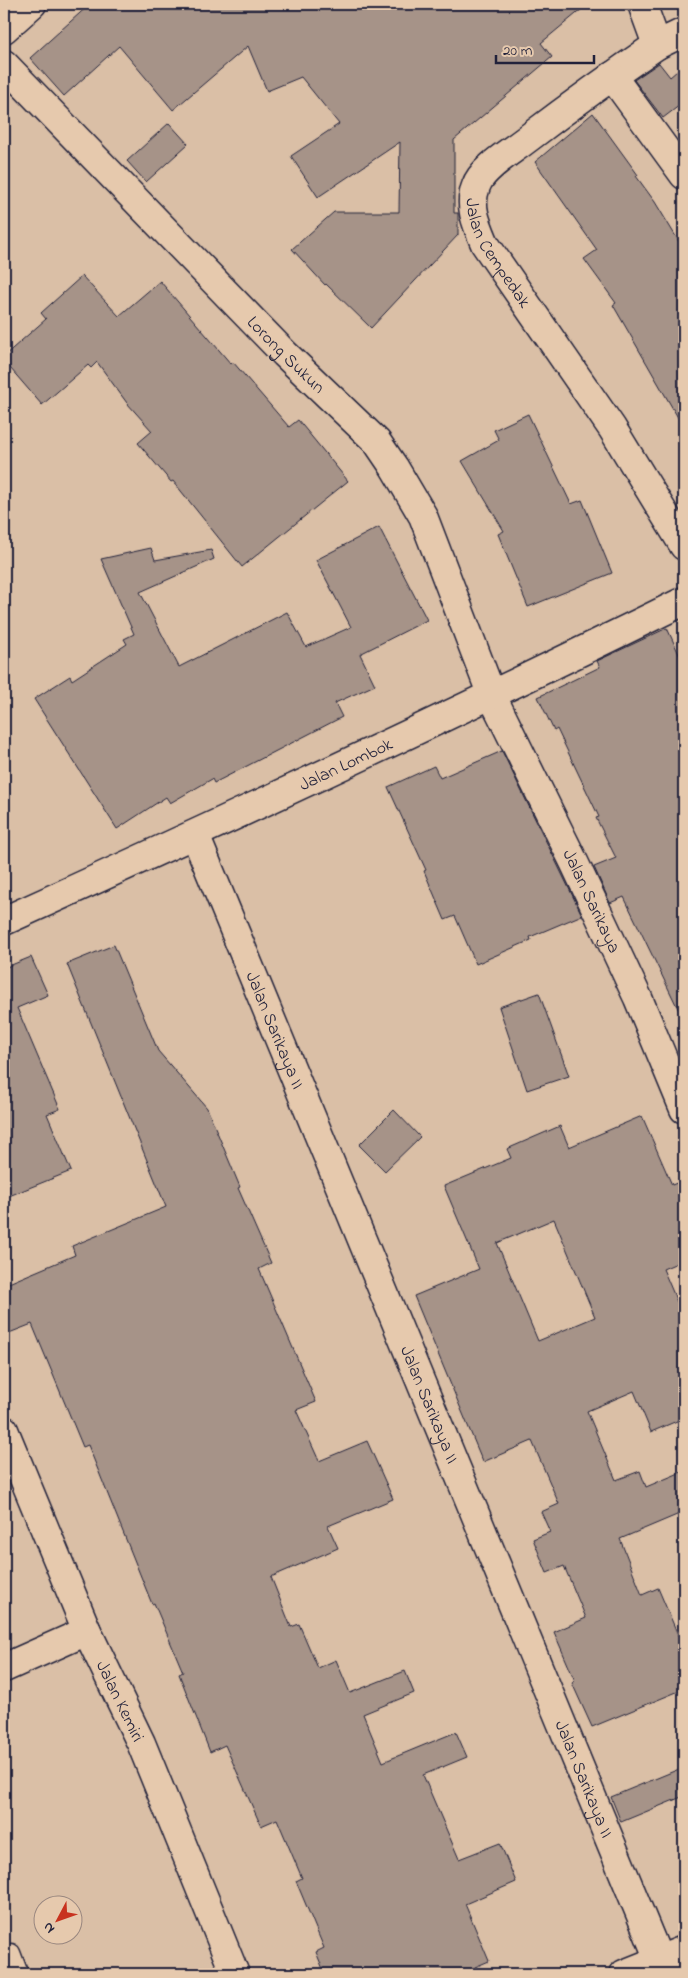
<svg xmlns="http://www.w3.org/2000/svg" width="688" height="1978" viewBox="0 0 688 1978" font-family="'Indie Flower',sans-serif">
<rect width="100%" height="100%" fill="#dabfa6"/>
<filter id="ink" filterUnits="userSpaceOnUse"><feTurbulence type="fractalNoise" baseFrequency=".02" numOctaves="2"/><feDisplacementMap in="SourceGraphic" scale="10" xChannelSelector="R" yChannelSelector="G"/><feConvolveMatrix kernelMatrix="1 2 1 2 8 2 1 2 1" color-interpolation-filters="sRGB"/></filter>
<g filter="url(#ink)">
<g fill="#a69388" stroke="#22223b" fill-rule="evenodd">
<path d="M90,4H588L541,43L552,57L454,140V213H458V235L371,328L326,284L325,285L292,249L334,212H399L400,142L318,197L291,156L339,124L301,77L267,91L248,46L173,110L119,46L64,96L30,58Z"/>
<path d="M659,63L670,77L684,65V102L663,118L634,80Z"/>
<path d="M593,113L638,175L636,176L655,202L684,250V428L613,305L616,303L584,259L597,250L535,162Z"/>
<path d="M169,123L188,144L146,182L127,161Z"/>
<path d="M82,276L119,316L160,281L231,364L233,362L289,427L298,420L348,481L242,567L173,481L171,482L138,443L152,431L127,403L97,362L91,368L88,365L42,405L4,361V356L46,319L41,313Z"/>
<path d="M528,414L571,504L582,500L612,573L528,607L498,534L504,531L462,461L499,440L494,430Z"/>
<path d="M379,527L427,620L360,654L375,685L335,703L342,717L214,783L212,779L170,803L166,797L117,829L34,699L70,676L72,680L127,644L124,639L134,634L101,559L151,548L155,560L211,550L214,559L140,592L179,667L287,612L306,647L351,627L316,560Z"/>
<path d="M667,628L684,665V1021L624,897L610,903L594,867L616,858L596,818L599,817L557,729L554,731L538,697L600,667L597,661Z"/>
<path d="M502,751L582,915L530,937L531,940L476,964L455,916L445,920L424,871L426,870L388,787L434,766L440,778Z"/>
<path d="M114,945L158,1051L207,1108L240,1187L238,1188L271,1263L259,1269L316,1402L296,1410L319,1461L367,1441L393,1499L328,1526L338,1548L271,1577L291,1627L299,1624L318,1668L336,1660L350,1693L405,1671L414,1693L363,1714L383,1762L456,1732L467,1757L423,1775L459,1859L500,1843L516,1882L465,1904L489,1961L475,1967L478,1974H325L316,1952L324,1948L296,1881L302,1878L277,1819L261,1826L225,1745L210,1752L179,1674L183,1672L154,1603L152,1604L88,1445L83,1447L32,1324L4,1335V1285L75,1255L72,1246L166,1207L67,964Z"/>
<path d="M31,957L48,995L17,1008L60,1109L47,1114L71,1171L4,1198V968Z"/>
<path d="M539,993L569,1076L527,1090L499,1007Z"/>
<path d="M394,1110L420,1137L385,1171L359,1145Z"/>
<path d="M642,1116L672,1185L684,1180V1260L663,1269L684,1318V1418L651,1432L634,1391L587,1411L616,1480L640,1471L646,1487L684,1471V1512L620,1539L642,1595L658,1588L684,1649V1689L592,1727L572,1683L575,1681L554,1632L586,1618L564,1566L547,1573L533,1539L550,1532L541,1512L559,1504L532,1441L483,1462L414,1296L479,1269L444,1186L511,1158L507,1149L560,1126L569,1147ZM554,1219L595,1317L538,1341L497,1243Z"/>
<path d="M684,1767V1796L621,1822L611,1797Z"/>
</g>
<g fill="none" stroke-linecap="round" stroke-linejoin="round">
<g stroke="#22223b" stroke-width="21">
<path id="service" d="M11,1953L19,1974"/>
</g>
<g stroke="#22223b" stroke-width="31">
<g id="minor">
<path id="s1" d="M642,4L657,45C613,75 569,107 527,139C512,151 482,168 476,186C468,206 477,225 485,244L612,428L684,546"/>
<path d="M4,29L32,4"/>
<path d="M657,45L684,32"/>
<path id="s2" d="M4,64L285,354L377,442L394,467L423,516L492,696L574,862L638,998L684,1109"/>
<path d="M612,76L684,175"/>
<path id="s3" d="M195,835L665,1974"/>
<path id="s4" d="M4,921C232,818 459,712 684,601"/>
<path d="M4,1668L87,1631"/>
<path d="M624,1974L684,1950"/>
</g>
</g>
<g stroke="#22223b" stroke-width="31">
<g id="tertiary">
<path id="s5" d="M4,1430L87,1631L141,1743L235,1974"/>
</g>
</g>
<use href="#service" stroke="#e6c9ad" stroke-width="18"/>
<use href="#minor" stroke="#e6c9ad" stroke-width="28"/>
<use href="#tertiary" stroke="#e6c9ad" stroke-width="28"/>
</g>
</g>
<g text-anchor="middle" stroke-width="4" stroke-linejoin="round" paint-order="stroke">
<g font-size="18" fill="#22223b" stroke="#e6c9ad">
<text dy="6" stroke="none"><textPath href="#s1" startOffset="348">Jalan Cempedak</textPath></text>
<text dy="6" stroke="none"><textPath href="#s2" startOffset="405">Lorong Sukun</textPath></text>
<text dy="6" stroke="none"><textPath href="#s4" startOffset="376">Jalan Lombok</textPath></text>
<text dy="6" stroke="none"><textPath href="#s2" startOffset="1039">Jalan Sarikaya</textPath></text>
<text dy="6" stroke="none"><textPath href="#s3" startOffset="211">Jalan Sarikaya II</textPath></text>
<text dy="6" stroke="none"><textPath href="#s3" startOffset="616">Jalan Sarikaya II</textPath></text>
<text dy="6" stroke="none"><textPath href="#s5" startOffset="295">Jalan Kemiri</textPath></text>
<text dy="6" stroke="none"><textPath href="#s3" startOffset="1021">Jalan Sarikaya II</textPath></text>
</g>
</g>
<rect width="688" height="1978" fill="none" stroke="#e6c9ad" stroke-width="20"/>
<rect x="10" y="10" width="668" height="1958" fill="none" stroke="#22223b" stroke-width="2" filter="url(#ink)"/>
<g transform="translate(58 1920) rotate(229)"><circle r="24" fill="#e6c9ad" stroke="#98867f"/>
<path d="M0-4L9 19L0 12L-9 19Z" fill="#c8321e"/>
<text y="-8" font-size="14" font-weight="bold" text-anchor="middle" fill="#22223b">N</text>
</g>
<path d="M496 55v8h98v-8" fill="none" stroke="#22223b" stroke-width="2.5"/>
<text x="503" y="55" font-size="15" fill="#22223b" stroke="#e6c9ad" stroke-width="4" paint-order="stroke">20 m</text>
</svg>
